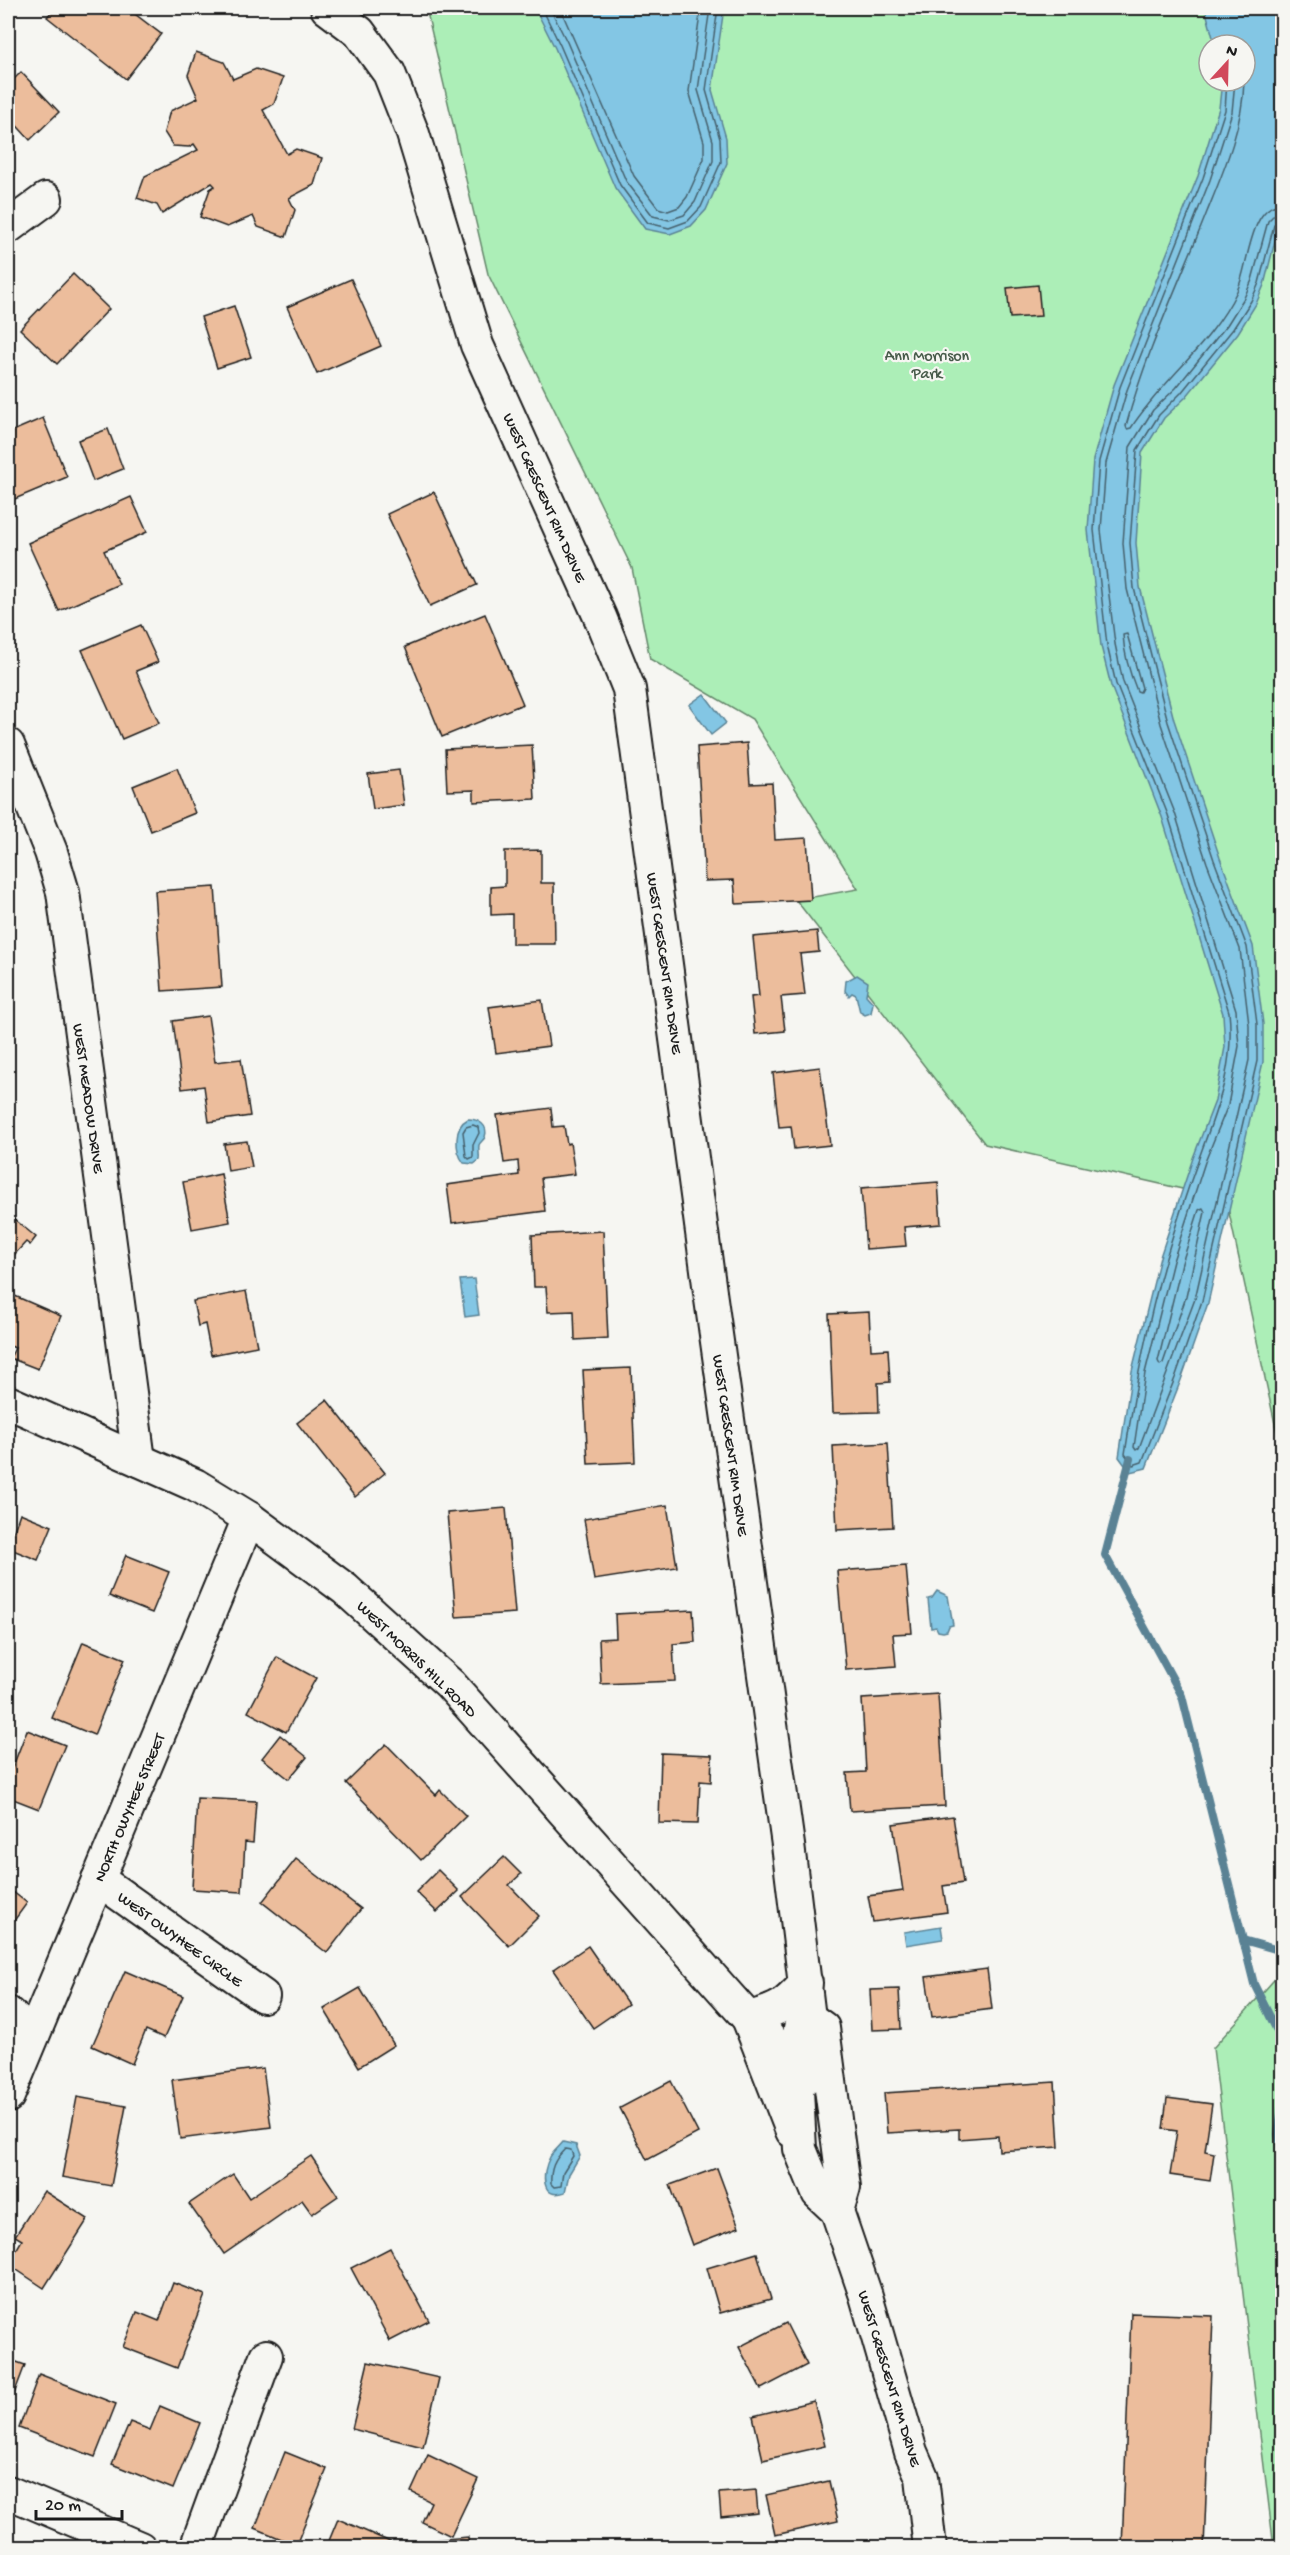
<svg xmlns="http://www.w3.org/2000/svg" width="1290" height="2555" viewBox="0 0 1290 2555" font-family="'Gochi Hand',sans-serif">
<rect width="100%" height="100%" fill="#f6f6f2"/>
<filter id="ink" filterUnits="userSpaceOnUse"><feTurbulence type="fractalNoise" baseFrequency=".0167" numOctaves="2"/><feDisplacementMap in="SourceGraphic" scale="12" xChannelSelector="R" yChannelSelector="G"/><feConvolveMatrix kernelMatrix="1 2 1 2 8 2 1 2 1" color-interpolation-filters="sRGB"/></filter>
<g filter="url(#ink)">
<g fill="#aceeb7" stroke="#64856a" stroke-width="1.5" fill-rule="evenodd">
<path d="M426,8H1282V1456L1226,1199L985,1144L796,900L858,889L752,719L650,659L632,568L488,274ZM1209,45H1245V81H1209Z"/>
<path d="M1282,1971V2547L1274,2548L1213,2048Z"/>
</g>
<g fill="#83c6e4" stroke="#5a8294" stroke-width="1.5">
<path d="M535,8H724L712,90L726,138L727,163L706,210L691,226L670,234L645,229L615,188L555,48Z"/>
<path d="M1205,8H1282V221L1275,241L1264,285L1256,304L1238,333L1186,397L1164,418L1142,453L1136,543L1140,587L1174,720L1220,858L1253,946L1263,1024V1062L1208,1303L1181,1380L1146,1468L1130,1472L1119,1457L1132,1371L1160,1257L1193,1158L1215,1101L1225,1047L1223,1014L1162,817L1111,686L1101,646L1088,530L1093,460L1114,385L1198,176L1219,108L1222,81H1245V45H1215Z"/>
<path d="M704,694L726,723L711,735L689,705Z"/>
<path d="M857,975L868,982L866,995L873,1003L871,1013L865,1015L860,1012L856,995L852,993L849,996L845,991L846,981Z"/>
<path d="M468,1119C478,1119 489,1125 485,1137C484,1140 480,1142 479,1145C478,1150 480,1155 479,1160L474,1164L464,1163C454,1151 454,1126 468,1119Z"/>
<path d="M474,1279L479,1315L465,1317L460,1280Z"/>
<path d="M937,1591L948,1596L953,1625L949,1626L947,1631L943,1632L938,1631L936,1627L931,1628L928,1599L932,1598Z"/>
<path d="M941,1926L943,1939L906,1945L904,1932Z"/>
<path d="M563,2142L576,2145L580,2156L569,2174L565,2192C541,2201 541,2173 550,2157C553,2152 559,2147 563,2142Z"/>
</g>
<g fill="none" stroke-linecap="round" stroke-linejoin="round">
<g stroke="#45606c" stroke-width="1.5">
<path d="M542,8L560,45L620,185L648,223L669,228L688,221L701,207L721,162L720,139L706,90L718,8"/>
<path d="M550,8L567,42L626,181L653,216L669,220L684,215L695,202L713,161V141L698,90L710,8"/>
<path d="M560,8L634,176L658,208L668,211L679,207L687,197L704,159V142L689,91L701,8"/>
<path d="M1227,81L1225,110L1203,178L1120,387L1099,461L1094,530L1107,645L1116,684L1168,815L1229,1012C1235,1067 1217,1108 1199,1158C1187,1191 1176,1224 1166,1258C1147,1322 1135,1388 1125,1454L1133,1465L1142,1462L1175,1378L1202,1301L1257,1061V1024L1247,947L1214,860L1168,722L1134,588L1130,543L1137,450L1159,415L1181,393L1233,329L1251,301L1259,283L1274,225L1282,221"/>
<path d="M1235,81L1232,112L1210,180L1127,390L1106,463L1101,530L1115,644L1123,682L1175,813L1236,1010L1239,1046L1228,1105L1205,1162L1173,1261L1145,1373L1134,1447L1136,1450L1139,1448L1195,1299L1249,1060V1025L1240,949L1207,863L1161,724L1127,589L1123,543L1130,447L1153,410L1176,388L1227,325L1244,298L1252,280L1268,221L1274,215L1282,213"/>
<path d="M1244,81C1243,126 1224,170 1207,212C1179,283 1146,352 1126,426L1127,429L1131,428C1162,380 1212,344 1237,291C1249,266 1249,205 1282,204"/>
<path d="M1127,634L1142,688L1140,692L1137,691C1130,674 1124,653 1123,635Z"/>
<path d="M473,1125L478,1127L479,1133L473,1145V1157L469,1159L466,1156L463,1132L466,1127Z"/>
<path d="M1203,1208L1205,1212L1186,1297L1163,1363L1160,1365L1158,1361L1182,1263L1199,1210Z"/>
<path d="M565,2149L571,2150L573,2156L563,2172L561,2186L554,2187L551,2184C550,2169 554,2160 565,2149Z"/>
</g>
<g stroke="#5a8294" stroke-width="8">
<path d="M1130,1459L1105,1555L1182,1696L1254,1984L1282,2041"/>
<path d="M1243,1940L1282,1951"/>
<path d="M1282,2106L1278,2134L1282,2158"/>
</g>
</g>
<g fill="#ecbd9c" stroke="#1c1c1c" stroke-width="1.5">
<path d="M55,8H127L161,34L126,79L47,17Z"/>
<path d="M196,52L224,62L233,79L256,69L283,78L274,104L263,110L287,154L296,149L322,158L314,185L289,198L295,210L286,237L258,227L253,216L227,227L200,217L210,189L215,186L212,183L162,214L157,205L137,198L145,176L198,150L194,144L189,147L173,146L164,132L170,111L198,98L188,75Z"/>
<path d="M21,72L59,112L30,140L8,116V85Z"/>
<path d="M73,274L109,309L57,364L20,329Z"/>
<path d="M351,279L381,346L317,374L287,307Z"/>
<path d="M1038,285L1041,316L1010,318L1007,288Z"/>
<path d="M234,306L251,357L217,368L201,317Z"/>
<path d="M43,418L67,477L10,501L8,495V433Z"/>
<path d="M108,429L123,469L93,481L78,440Z"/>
<path d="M434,492L477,585L430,606L387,514Z"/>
<path d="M131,497L147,532L104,551L119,584L59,611L28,543Z"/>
<path d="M485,614L523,704L442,737L405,647Z"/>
<path d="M141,625L158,662L136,671L159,723L122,739L82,650Z"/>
<path d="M747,743L750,784L772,783L775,840L807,838L811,900L736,904L734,880L705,881L697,747Z"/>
<path d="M532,745L535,799L474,802V790L447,791L445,749Z"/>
<path d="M177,768L195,813L151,831L133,786Z"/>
<path d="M399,770L404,805L373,809L368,774Z"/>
<path d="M541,850V883H554L555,944H512V914L491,915V887L505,886V851Z"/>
<path d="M215,887L222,987L162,991L155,891Z"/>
<path d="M817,931L819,952L800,954L805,995L781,997L785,1031L755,1034L751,997L759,996L753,937Z"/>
<path d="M542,1000L549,1046L496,1053L489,1007Z"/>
<path d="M208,1016L215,1062L241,1059L250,1116L209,1122L204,1086L182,1089L173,1021Z"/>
<path d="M820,1067L830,1145L794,1149L791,1126L779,1127L773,1073Z"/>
<path d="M551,1108L553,1127L564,1126L567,1144L570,1143L575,1174L541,1178L545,1211L452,1223L447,1185L519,1175L518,1161L504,1163L497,1115Z"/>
<path d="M247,1141L252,1167L228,1171L224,1144Z"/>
<path d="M221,1174L230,1222L192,1229L183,1182Z"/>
<path d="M938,1182L941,1224L904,1227L906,1246L866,1249L861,1188Z"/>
<path d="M8,1214L36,1237L30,1245L26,1242L14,1255L8,1249Z"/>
<path d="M603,1231L608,1338L575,1340L574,1311L548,1312L546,1287H534L532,1235Z"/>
<path d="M246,1291L257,1346L211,1355L205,1324L198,1326L193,1301Z"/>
<path d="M8,1293L61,1316L38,1369L10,1358L15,1348L8,1345Z"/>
<path d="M869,1312L871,1350L888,1349L890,1382L878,1383L879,1412L833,1413L829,1314Z"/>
<path d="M631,1368L635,1462L588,1464L583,1370Z"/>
<path d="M327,1400L385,1473L355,1497L297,1423Z"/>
<path d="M888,1443L893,1527L837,1530L833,1446Z"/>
<path d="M8,1473L15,1476L8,1496Z"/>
<path d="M667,1505L677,1567L594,1580L584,1519Z"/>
<path d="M506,1508L515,1613L456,1617L447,1513Z"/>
<path d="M20,1513L52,1526L38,1560L8,1548Z"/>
<path d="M126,1555L169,1572L152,1613L109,1596Z"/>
<path d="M906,1566L912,1633L893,1634L896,1666L846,1670L837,1571Z"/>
<path d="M693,1610L695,1642L673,1644L675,1681L601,1684L599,1639L616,1638L615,1614Z"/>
<path d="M83,1642L125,1659L94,1735L52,1718Z"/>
<path d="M277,1657L316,1678L286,1732L248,1712Z"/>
<path d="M938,1694L945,1806L850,1811L847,1773L866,1772L862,1699Z"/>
<path d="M27,1730L65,1745L39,1809L8,1797V1779Z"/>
<path d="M280,1735L307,1757L289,1779L262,1758Z"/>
<path d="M386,1744L436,1795L440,1790L466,1816L421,1860L346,1783Z"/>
<path d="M661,1753L712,1755L711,1782L700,1781L698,1824L659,1823Z"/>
<path d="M197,1798L256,1801L253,1843L245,1842L242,1892L192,1889Z"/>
<path d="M953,1816L963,1883L943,1886L947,1912L873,1922L868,1896L903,1891L893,1824Z"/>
<path d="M504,1857L521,1874L509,1885L539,1916L509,1946L462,1897Z"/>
<path d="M296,1859L361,1909L327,1953L262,1902Z"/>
<path d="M438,1870L459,1891L437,1912L416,1892Z"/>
<path d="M8,1888L27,1903L8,1929Z"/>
<path d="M588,1946L628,2004L593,2028L553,1970Z"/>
<path d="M987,1969L992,2009L932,2017L926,1977Z"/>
<path d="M125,1971L183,1996L164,2038L146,2030L132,2064L92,2046Z"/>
<path d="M360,1988L394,2045L359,2067L324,2009Z"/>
<path d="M899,1989L901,2029L872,2030L870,1990Z"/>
<path d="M263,2068L271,2127L180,2139L172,2080Z"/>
<path d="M671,2081L698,2133L647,2160L620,2108Z"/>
<path d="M1055,2082L1059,2147L999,2151L998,2136L959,2139V2129L887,2133L884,2093Z"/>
<path d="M77,2097L126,2106L111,2186L62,2177Z"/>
<path d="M1167,2098L1212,2104L1205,2151L1214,2153L1210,2181L1170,2175L1177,2131L1163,2129Z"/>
<path d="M311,2156L338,2196L312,2214L302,2200L224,2254L189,2204L233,2174L249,2198Z"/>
<path d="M717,2168L739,2227L692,2245L670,2185Z"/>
<path d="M44,2191L88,2219L44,2288L8,2264L22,2240L15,2236Z"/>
<path d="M390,2248L429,2321L390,2341L351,2268Z"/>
<path d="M757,2253L771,2299L720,2313L707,2268Z"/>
<path d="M173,2283L205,2295L177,2368L123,2347L137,2312L159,2321Z"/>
<path d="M1131,2313L1213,2316L1204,2548H1122Z"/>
<path d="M786,2323L807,2365L761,2389L739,2347Z"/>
<path d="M8,2359L25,2365L8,2410Z"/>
<path d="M368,2362L439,2378L423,2447L352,2429Z"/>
<path d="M39,2374L116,2404L95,2457L19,2428Z"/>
<path d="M814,2401L825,2446L763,2460L753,2416Z"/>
<path d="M160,2406L200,2423L173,2489L112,2464L130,2422L150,2430Z"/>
<path d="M285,2452L327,2469L296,2545L255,2528Z"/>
<path d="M428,2455L478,2479L451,2536L422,2522L431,2502L411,2492Z"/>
<path d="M829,2481L838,2521L775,2535L766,2495Z"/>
<path d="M756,2490L758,2513L721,2517L719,2493Z"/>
<path d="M338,2519L404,2548H326Z"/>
<path d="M468,2537L469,2548H423V2541Z"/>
</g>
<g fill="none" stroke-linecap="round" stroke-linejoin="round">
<g stroke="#1c1c1c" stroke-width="36">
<g id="minor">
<path d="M327,8L359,32L389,73L413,134L477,345L600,617L629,689L710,1292L788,1845L809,2018"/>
<path d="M8,227L46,199"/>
<path d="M8,745L51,852L63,892L139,1460"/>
<path d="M8,1402L195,1485L249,1518L345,1589L450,1684L748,2018C779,2010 784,2007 806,1983"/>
<path d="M98,1879L263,1996"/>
<path d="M8,2013L33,2035"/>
<path d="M8,2096L249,1518"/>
<path d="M792,2131L748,2018L765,2032L803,2080"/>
<path d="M837,2211L844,2187L823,2028L809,2018L800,2028L796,2070L800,2149L818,2193L837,2211L866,2296L911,2452L922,2477L930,2548"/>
<path d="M8,2492L140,2548"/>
<path d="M196,2548L266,2356"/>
</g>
</g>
<use href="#minor" stroke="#f6f6f2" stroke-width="32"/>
</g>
</g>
<g text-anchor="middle" stroke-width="4.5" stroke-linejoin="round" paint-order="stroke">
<g font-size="16" fill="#475b4a" stroke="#f6f6f2">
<text x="927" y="360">Ann Morrison<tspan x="927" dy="18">Park</tspan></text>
</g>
<g font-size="16" fill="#1c1c1c" stroke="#f6f6f2">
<text transform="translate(546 497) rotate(66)" y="6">WEST CRESCENT RIM DRIVE</text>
<text transform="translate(666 963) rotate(82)" y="6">WEST CRESCENT RIM DRIVE</text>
<text transform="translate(90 1098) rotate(82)" y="6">WEST MEADOW DRIVE</text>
<text transform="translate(732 1445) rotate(82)" y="6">WEST CRESCENT RIM DRIVE</text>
<text transform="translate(418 1658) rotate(44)" y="6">WEST MORRIS HILL ROAD</text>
<text transform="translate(128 1807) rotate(-67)" y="6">NORTH OWYHEE STREET</text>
<text transform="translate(181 1938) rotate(36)" y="6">WEST OWYHEE CIRCLE</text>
<text transform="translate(891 2378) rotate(73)" y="6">WEST CRESCENT RIM DRIVE</text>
</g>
</g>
<rect width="1290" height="2555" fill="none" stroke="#f6f6f2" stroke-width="30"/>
<rect x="15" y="15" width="1260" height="2525" fill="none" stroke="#1c1c1c" stroke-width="2" filter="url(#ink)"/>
<g transform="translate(1227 63) rotate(22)"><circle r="28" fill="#f6f6f2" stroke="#9f9f9c" stroke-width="1.5"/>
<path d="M0-4.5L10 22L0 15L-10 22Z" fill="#d1495b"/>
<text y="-9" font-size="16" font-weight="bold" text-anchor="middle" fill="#1c1c1c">N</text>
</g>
<path d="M36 2510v9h86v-9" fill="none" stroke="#1c1c1c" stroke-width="3"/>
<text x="45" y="2510" font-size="18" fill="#1c1c1c" stroke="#f6f6f2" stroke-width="4.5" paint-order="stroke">20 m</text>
</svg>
